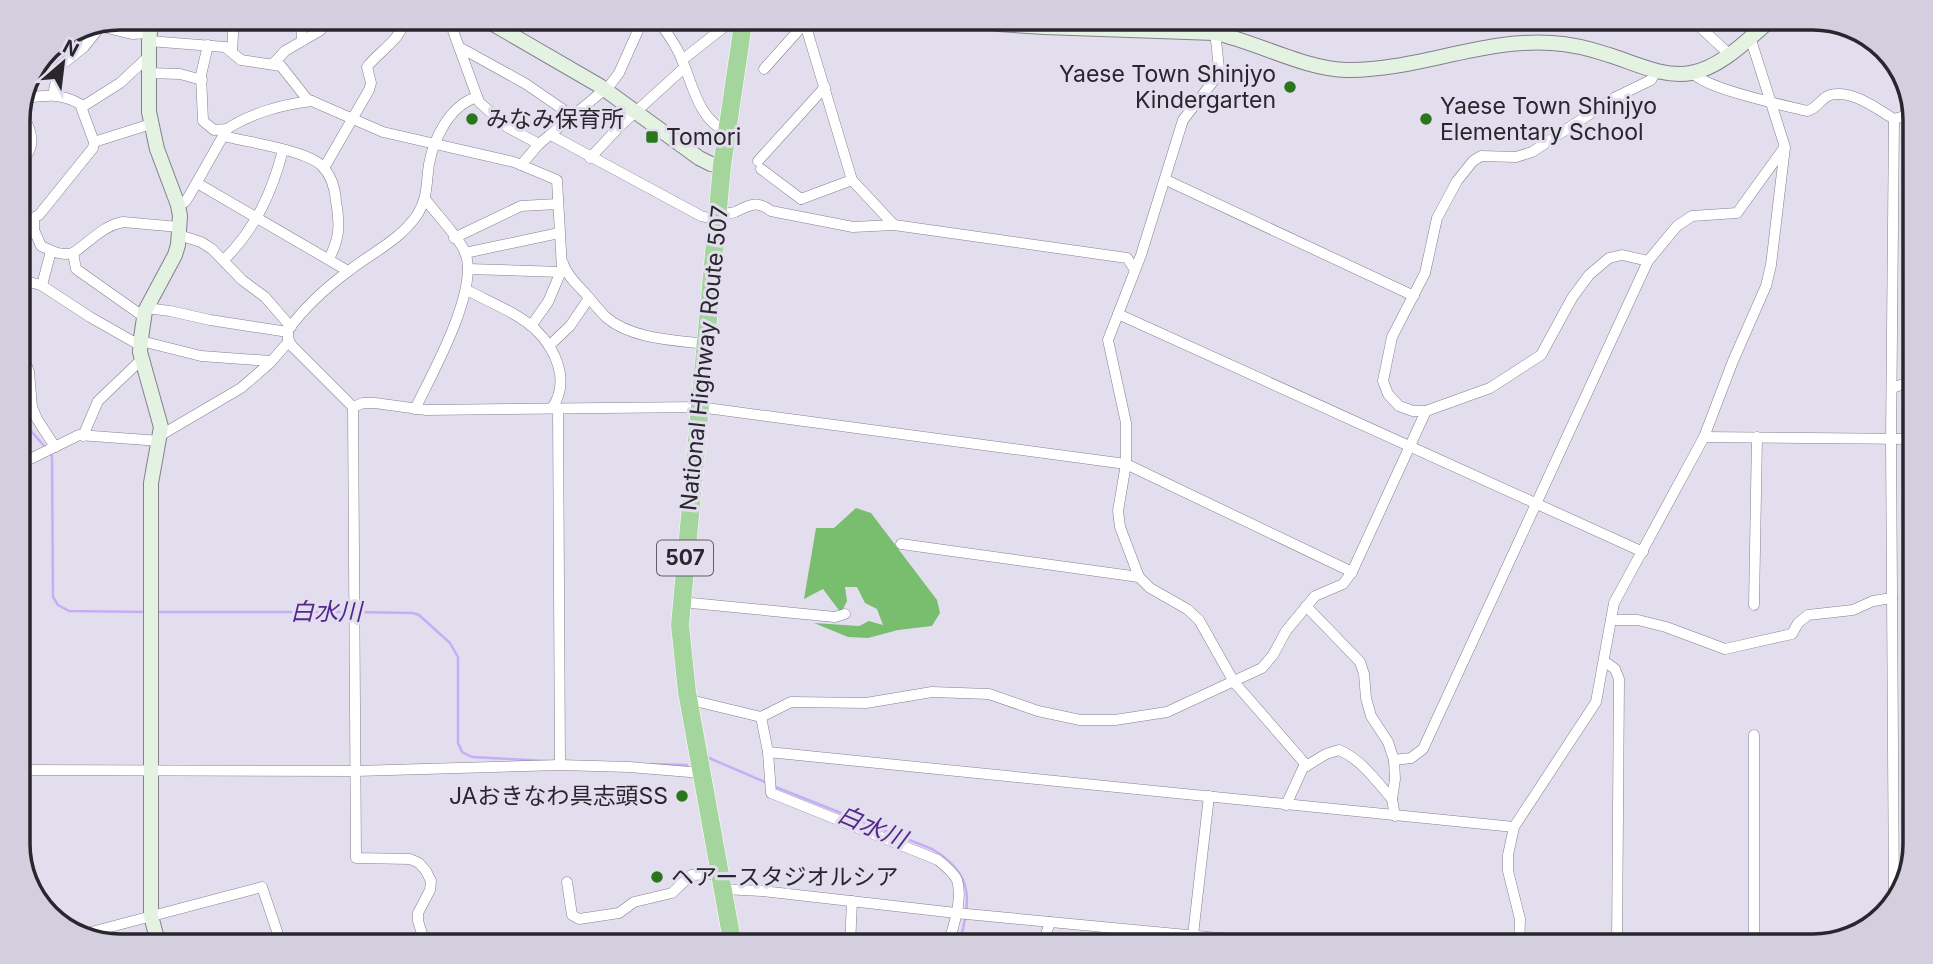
<svg xmlns="http://www.w3.org/2000/svg" width="1933" height="964" viewBox="0 0 1933 964" font-family="Inter,'Noto Sans JP',sans-serif">
<rect width="100%" height="100%" fill="#e3deee"/>
<path fill="#79bd6f" d="M856,508L871,513L937,600L940,613L932,626L898,630L868,638L848,637L814,623L859,626L869,621L883,625L877,609L865,603L857,587H845L847,601L841,613L823,589L804,599L816,528H834Z"/>
<g fill="none" stroke-linecap="round" stroke-linejoin="round">
<g stroke="#c6aef7" stroke-width="2.5">
<path d="M18,416L45,447"/>
<path d="M50,453L52,456L53,597L58,605L69,611L147,612"/>
<path d="M158,612H350"/>
<path d="M357,612L413,613L419,615L450,643L458,657V743L462,752L472,757L547,761"/>
<path d="M709,758L767,783"/>
<path d="M651,764L687,765"/>
<path d="M773,786L932,849C976,875 970,901 959,946"/>
</g>
<g stroke="#84808e" stroke-width="11">
<g id="street">
<path d="M301,17L302,41"/>
<path d="M448,17L479,102L507,127L539,144"/>
<path d="M655,17C663,27 671,38 677,49C692,77 695,118 727,132"/>
<path d="M803,17L852,180L894,225"/>
<path d="M1210,17L1216,40L1219,69L1215,79L1183,120L1141,255L1108,340L1126,423V464L1118,511L1120,527L1139,577L1150,588L1187,609L1199,620L1234,682L1307,766"/>
<path d="M1689,17L1729,54"/>
<path d="M99,26L132,34L149,33"/>
<path d="M149,41L225,47L241,60L281,66L307,99L383,132L514,162L557,180L562,269L548,302L531,326"/>
<path d="M208,45L201,75L203,121L214,130L227,129"/>
<path d="M461,48L526,84L574,117"/>
<path d="M232,52L234,17"/>
<path d="M682,60L737,17"/>
<path d="M273,64L285,51L321,30L327,17"/>
<path d="M764,69L805,23"/>
<path d="M148,73L180,74L202,80"/>
<path d="M1693,73C1706,89 1783,105 1807,111C1817,109 1821,98 1830,95C1852,89 1877,109 1894,119L1915,113"/>
<path d="M1905,85L1906,117"/>
<path d="M53,95L59,67L84,47L100,27"/>
<path d="M82,107L120,83L148,57"/>
<path d="M551,135L701,216L717,220"/>
<path d="M223,136C247,142 306,150 322,166C331,175 335,189 336,201C340,226 340,237 329,259"/>
<path d="M94,142L151,124"/>
<path d="M590,158L619,127L684,68"/>
<path d="M758,161L825,87"/>
<path d="M521,165L539,144L610,85L619,73L644,17"/>
<path d="M18,167C40,142 31,136 21,107"/>
<path d="M324,168L369,90L371,83L367,67C379,51 403,39 405,17"/>
<path d="M761,169L801,199"/>
<path d="M1166,180L1414,296"/>
<path d="M197,183L348,271"/>
<path d="M801,199L852,180"/>
<path d="M178,205L185,202L189,196L227,129C251,113 284,104 312,101"/>
<path d="M718,213C723,213 730,214 735,212C750,205 757,200 771,211L853,227L894,225L1127,258L1135,270"/>
<path d="M18,218L28,220L39,215L93,148L94,142L80,104C61,93 46,95 25,98"/>
<path d="M34,218V230L41,246C52,251 60,256 73,253C90,242 102,226 123,222L179,227"/>
<path d="M179,235L201,242L212,249L242,280L265,297L291,327"/>
<path d="M454,238L521,206L557,204"/>
<path d="M18,249L28,220"/>
<path d="M73,253L76,269L144,317"/>
<path d="M465,253L559,233"/>
<path d="M224,260C255,229 272,193 283,150"/>
<path d="M1648,261L1622,255L1609,258L1589,275L1572,298L1541,355L1490,388L1426,411H1413L1399,406L1388,394L1383,381L1392,337L1425,273L1437,218L1457,181L1473,161L1481,156L1516,157L1532,152L1614,98L1651,80L1656,71"/>
<path d="M563,263C566,274 577,285 585,293C592,301 599,311 607,318C632,339 675,340 706,344"/>
<path d="M468,269L561,272"/>
<path d="M18,284L25,281L41,285L90,317L141,346"/>
<path d="M42,285L51,251"/>
<path d="M467,290C489,302 516,312 535,329C557,350 570,382 552,408"/>
<path d="M146,308L170,311L210,320L288,332"/>
<path d="M1118,314L1643,552"/>
<path d="M141,341L201,356L271,361"/>
<path d="M18,342L29,372L32,407L37,419L55,447"/>
<path d="M549,346L570,326L589,298"/>
<path d="M1892,388L1915,380"/>
<path d="M353,407L363,403H375L426,410L699,407L1126,464L1352,572"/>
<path d="M558,408L560,765"/>
<path d="M415,409C432,374 480,289 465,252C458,236 437,215 426,200"/>
<path d="M161,435L241,388L270,363L289,341"/>
<path d="M83,436L98,401L142,359"/>
<path d="M1704,437L1915,439"/>
<path d="M18,465L79,435L160,441"/>
<path d="M901,544L1139,577"/>
<path d="M681,602L835,617L845,614"/>
<path d="M1754,605L1757,437"/>
<path d="M1306,606L1360,662L1364,674L1366,698L1371,716L1388,742L1394,760L1395,779L1392,799L1395,816"/>
<path d="M1611,620H1638L1666,627L1725,649L1792,634L1798,623L1808,615L1853,610L1873,601L1892,598"/>
<path d="M1604,661L1615,669L1619,679L1617,946"/>
<path d="M689,702H699L761,717L791,702L866,703L932,692L989,694L1038,711L1080,720H1115L1167,712L1262,668L1273,655L1286,631L1315,596L1343,584L1352,572L1426,411"/>
<path d="M761,717L768,752L771,793L938,860C945,866 953,872 957,880C963,900 953,927 948,946"/>
<path d="M1754,735V946"/>
<path d="M768,752L1514,827"/>
<path d="M1394,760L1411,758L1423,749L1648,261L1677,226L1692,216L1737,213L1784,148"/>
<path d="M18,770L356,771L560,765L629,767L702,773"/>
<path d="M1286,805L1303,768L1326,754L1339,750C1361,759 1377,782 1392,799"/>
<path d="M567,882L572,915L579,919L619,913L634,902L672,893L691,875L720,874"/>
<path d="M723,889L762,891L956,913L1303,946"/>
<path d="M1894,902L1891,440L1894,119"/>
<path d="M76,936L262,887L282,946"/>
<path d="M426,946L418,921V913L430,890L431,881L426,871L419,863L410,859L356,858L353,407L292,346L288,339V330C304,308 328,286 350,270C373,252 400,240 417,215C428,198 426,184 429,164C434,138 450,105 477,97"/>
<path d="M850,946L852,901"/>
<path d="M1042,946L1050,922"/>
<path d="M1189,946L1193,935L1209,796"/>
<path d="M1519,946L1520,919L1508,871V855L1514,827L1596,702L1614,603L1704,437L1733,361L1766,286L1771,265L1785,147L1750,37"/>
</g>
</g>
<g stroke="#84808e" stroke-width="16">
<g id="secondary">
<path d="M152,17L149,41V112L157,149L178,205L180,216L178,245L175,255L145,311L141,338L140,352L161,427L151,483V916L159,946"/>
<path d="M481,17L600,86L699,158L711,164L722,166"/>
<path d="M967,17L998,24L1044,27L1215,33C1257,42 1304,69 1347,70C1416,71 1483,38 1552,43C1571,44 1591,49 1609,55C1635,63 1663,78 1691,73C1723,67 1750,37 1774,17"/>
</g>
</g>
<g stroke="#fff" stroke-width="19">
<path id="highway" d="M733,946L687,692L680,625L722,166L744,17"/>
</g>
<use href="#street" stroke="#fff" stroke-width="10"/>
<use href="#secondary" stroke="#e4f2e2" stroke-width="14"/>
<use href="#highway" stroke="#a4d59d" stroke-width="18"/>
</g>
<g fill="#29761d" stroke="#e3deee" stroke-width="2.5">
<circle cx="1290" cy="87" r="7"/>
<circle cx="472" cy="119" r="7"/>
<circle cx="1426" cy="119" r="7"/>
<rect x="645" y="130" width="14" height="14" rx="3.5"/>
<circle cx="682" cy="796" r="7"/>
<circle cx="657" cy="877" r="7"/>
</g>
<g text-anchor="middle" stroke-width="6" stroke-linejoin="round" paint-order="stroke">
<rect fill="#e3deee" stroke="#615e67" stroke-width="2" x="657" y="540.5" width="56" height="35" rx="5"/>
<g font-size="21" font-weight="bold" fill="#29272d">
<text x="685" y="565">507</text>
</g>
<g font-size="23" fill="#29272d" stroke="#e3deee" text-anchor="start">
<text x="1276" y="82" text-anchor="end">Yaese Town Shinjyo<tspan x="1276" dy="26">Kindergarten</tspan></text>
<text x="1440" y="114">Yaese Town Shinjyo<tspan x="1440" dy="26">Elementary School</tspan></text>
<text x="486" y="127">みなみ保育所</text>
<text x="666" y="145">Tomori</text>
<text x="668" y="804" text-anchor="end">JAおきなわ具志頭SS</text>
<text x="671" y="885">ヘアースタジオルシア</text>
</g>
<g font-size="23" fill="#29272d" stroke="#e3deee">
<text transform="translate(704 358) rotate(-84)" y="8">National Highway Route 507</text>
</g>
<g font-size="24" font-style="italic" fill="#55278e" stroke="#e3deee">
<text x="326" y="620">白水川</text>
<text transform="translate(872 827) rotate(23)" y="8">白水川</text>
</g>
</g>
<path d="M0 0H1933V964H0ZM120 30H1813A90 90 0 0 1 1903 120V844A90 90 0 0 1 1813 934H120A90 90 0 0 1 30 844V120A90 90 0 0 1 120 30Z" fill="#d4cfdf" fill-rule="evenodd"/>
<path fill="none" stroke="#29272d" stroke-width="3.5" d="M120 30H1813A90 90 0 0 1 1903 120V844A90 90 0 0 1 1813 934H120A90 90 0 0 1 30 844V120A90 90 0 0 1 120 30Z"/>
<g transform="translate(63 63) rotate(28)" stroke="#e3deee" stroke-width="5" paint-order="stroke">
<path d="M0-5L12 26L0 18L-12 26Z" fill="#29272d"/>
<text y="-10" font-size="19" font-weight="bold" text-anchor="middle" fill="#29272d">N</text>
</g>
</svg>
